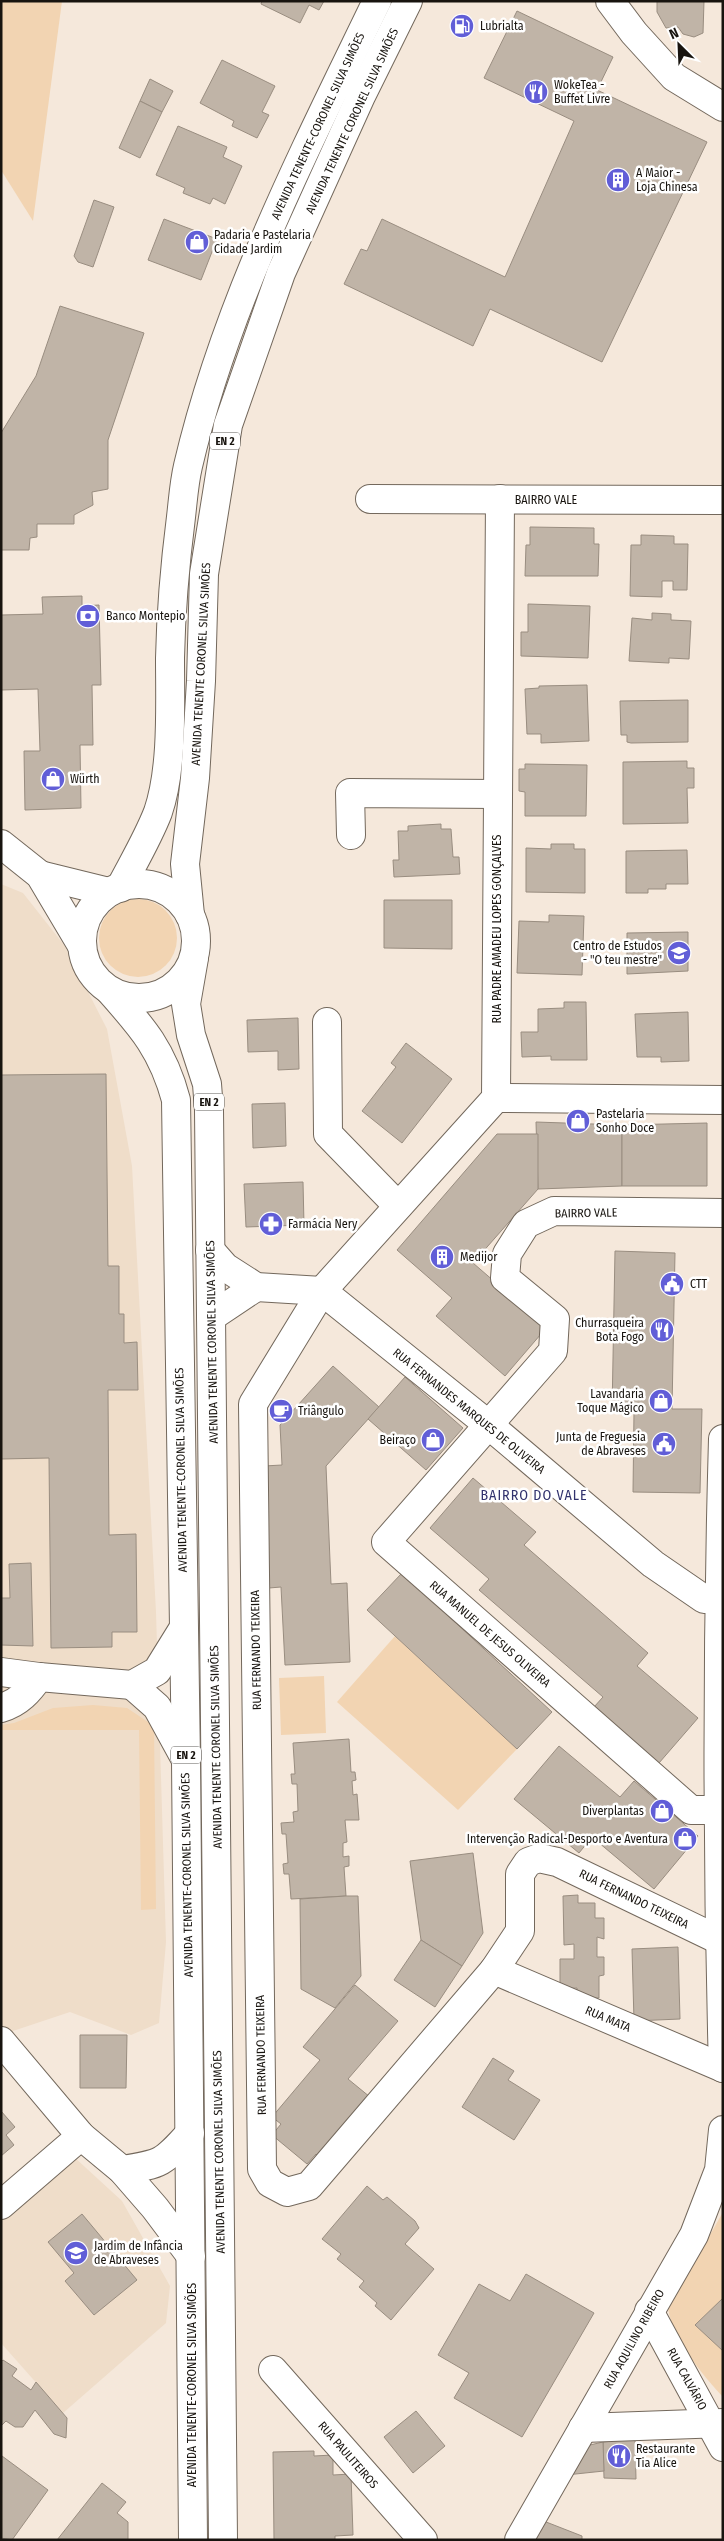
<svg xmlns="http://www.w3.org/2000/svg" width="724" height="2541" viewBox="0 0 724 2541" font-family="'Fira Sans Condensed',sans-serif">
<rect width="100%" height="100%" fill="#f5e8db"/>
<g fill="#efddc9">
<path d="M1,884L23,893L64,945L107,1029L132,1166L156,1612L166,1942L159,2023L131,2035L70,2012L1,2035Z"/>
<path d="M74,2157L122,2201L170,2286L166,2323L63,2413L1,2343V2220Z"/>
</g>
<g fill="#f2d4b2">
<path d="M1,1H62L33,221L1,170Z"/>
<circle cx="138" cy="938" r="39"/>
<path d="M395,1636L517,1749L458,1810L337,1702Z"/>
<path d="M324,1676L326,1733L281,1735L279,1678Z"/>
<path d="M93,1705L127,1708L154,1726L156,1909L141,1910L139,1730H1V1725L14,1723L53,1708Z"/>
<path d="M723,2212V2397C701,2373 674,2341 668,2309Z"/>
</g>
<g fill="#c0b4a7" stroke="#998d80">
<path d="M262,1H324L319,10L309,5L300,23L261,4Z"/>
<path d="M657,1H704L703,33L694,37L683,34L678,27L666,28L657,12Z"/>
<path d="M517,11L613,57L597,90L707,142L602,362L490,309L473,346L344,284L361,249L367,251L382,219L505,277L574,121L484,78Z"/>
<path d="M222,60L275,86L262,112L269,115L257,138L232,126L234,121L200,103Z"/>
<path d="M150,79L173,91L162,112L140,101Z"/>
<path d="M140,101L162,112L140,158L119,148Z"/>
<path d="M178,126L227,147L223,157L242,166L225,204L213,198L210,204L183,193L185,188L156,175Z"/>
<path d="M94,200L114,207L93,267L78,262L74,256Z"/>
<path d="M164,219L217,239L201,280L148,260Z"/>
<path d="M60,306L144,333L108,440V489L92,492L93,505L74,515V524H37V537L30,538L29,550H1V433L36,376Z"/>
<path d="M530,527L594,528V544H599L598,576H525L526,545H530Z"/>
<path d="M641,535L674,536V544H688L687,590H673V581H662V597L630,596L631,545H641Z"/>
<path d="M82,596V606L99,605L101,685H92L93,745H80L81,808L25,810L24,751H40L38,689L1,690V615L43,614L42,597Z"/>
<path d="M528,604L590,606L588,658L521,656V632H528Z"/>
<path d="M652,613L671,614V620L691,621L689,659L669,658V663L629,661L632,618L652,620Z"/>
<path d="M587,685L589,741L541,743V734H527L525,689L539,688V686Z"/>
<path d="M688,700V742L631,743L627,742V735H621L620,701Z"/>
<path d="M687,761V768H694V788H687L688,823L623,824V762Z"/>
<path d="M525,764L587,765L586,816H525V792L519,791V769H525Z"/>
<path d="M441,824V829H451L453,857H459L460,874L394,877L393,860H399L398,831H408V826Z"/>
<path d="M551,844H574V849H585V893L526,892V848L551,849Z"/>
<path d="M687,850L688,884H666V889H648V893H626V851Z"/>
<path d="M384,900H452V949L384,948Z"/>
<path d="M549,915L584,916L582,975L517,973L519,921L549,922Z"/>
<path d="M688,932V971L627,974V933Z"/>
<path d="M564,1002H586L587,1060H551V1056L522,1057L521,1032H538V1009L564,1008Z"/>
<path d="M688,1012L689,1061L661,1062V1057H637L635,1014Z"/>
<path d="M298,1018L299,1069L278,1070V1051L248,1052L247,1020Z"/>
<path d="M406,1043L452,1079L402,1143L362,1111L396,1067L391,1063Z"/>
<path d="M106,1074L108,1266H119V1314H124V1343L137,1342L138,1390H108L109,1535L136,1534L137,1632H112V1647L51,1648L49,1458L1,1459V1075Z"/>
<path d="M285,1103L286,1146L253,1148L252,1104Z"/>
<path d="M536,1122L622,1125V1186L538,1189Z"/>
<path d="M707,1123V1186H622V1125Z"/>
<path d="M497,1134H538V1189L473,1263L547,1327L505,1376L436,1316L452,1298L397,1250Z"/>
<path d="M303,1182L304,1225L246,1227L244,1184Z"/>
<path d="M615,1251L675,1253L672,1409H702L700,1493L633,1492L634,1412H612Z"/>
<path d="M333,1366L379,1407L326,1466L331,1584L347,1583L350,1662L285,1665L281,1587L269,1588L264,1466L282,1465L280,1425Z"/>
<path d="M405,1377L463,1428L426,1470L368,1419Z"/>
<path d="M473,1478L536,1532L524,1545L648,1653L637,1666L698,1718L659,1763L594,1707L603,1697L479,1590L489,1579L430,1528Z"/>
<path d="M31,1563L33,1646L1,1645V1598H10L9,1564Z"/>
<path d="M402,1573L552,1712L517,1749L367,1610Z"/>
<path d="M349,1739L351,1772H355L356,1780L352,1781L353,1795L357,1794L359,1820H345L347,1842L343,1843V1857L349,1856V1866L344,1867L346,1896L291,1899L289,1874H284L283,1864L288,1863L286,1834H282L281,1823L294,1822L293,1812L298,1811L297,1784H292L291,1774H295L293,1743Z"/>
<path d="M559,1746L620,1797L634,1781L698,1836L654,1889L592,1837L579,1853L514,1799Z"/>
<path d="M473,1853L483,1933L462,1966L421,1940L410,1861Z"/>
<path d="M578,1895V1903H595V1918H604V1939L597,1937V1957H604V1975L599,1976V1998H577V1988L560,1989V1959H574V1944L564,1945L563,1896Z"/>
<path d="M346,1896H358L361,1976L335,2008L301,1989L300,1899Z"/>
<path d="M421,1940L462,1966L435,2007L394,1980Z"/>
<path d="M678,1947L680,2019L634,2021L632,1949Z"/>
<path d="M355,1985L398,2021L348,2079L370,2097L319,2157L316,2154L307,2164L272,2135L281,2124L272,2117L320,2060L303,2047Z"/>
<path d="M80,2035H127L126,2088H80Z"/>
<path d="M493,2058L514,2071L508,2080L540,2100L514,2140L462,2107Z"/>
<path d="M1,2111L15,2127L6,2135L14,2145L1,2156Z"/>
<path d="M367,2186L383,2200L387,2197L415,2221L419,2228L405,2244L434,2269L391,2320L375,2306L377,2303L359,2287L364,2281L337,2259L341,2254L322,2239Z"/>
<path d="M82,2214L137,2280L94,2315L65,2281L74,2273L48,2242Z"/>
<path d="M526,2274L594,2313L522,2437L454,2398L469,2373L438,2355L479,2284L510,2301Z"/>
<path d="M723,2298V2351L695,2325Z"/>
<path d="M3,2360L17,2369L12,2376L31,2390L36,2382L67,2418L66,2438L54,2434L35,2410L23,2427H15L6,2421L1,2426V2362Z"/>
<path d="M416,2411L445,2446L413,2473L384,2437Z"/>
<path d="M635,2439L636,2479L604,2478L603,2442Z"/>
<path d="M603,2442L604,2471L566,2475L581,2447Z"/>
<path d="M314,2451V2456L333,2455V2475L351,2474L353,2535L335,2536V2540H274L273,2452Z"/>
<path d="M2,2456L48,2490L12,2540L1,2538Z"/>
<path d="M102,2483L126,2502L117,2513L128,2522V2540H57Z"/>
<path d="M541,2520L582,2536V2540H528Z"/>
</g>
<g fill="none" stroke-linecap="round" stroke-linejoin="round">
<g stroke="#73685c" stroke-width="30">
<g id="street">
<path d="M610,1L634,33L674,77L723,107"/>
<path d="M370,499L723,500"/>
<path d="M500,499L496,1098L322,1291L253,1404L262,2169L270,2183L287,2192L309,2186L494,1970L520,1931V1874L528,1862L539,1858L557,1862L719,1940"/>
<path d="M351,835L350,793L498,794"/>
<path d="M1,844L40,875L81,944"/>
<path d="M40,875L109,892"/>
<path d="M327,1022L328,1134L398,1206"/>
<path d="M496,1098L723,1100"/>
<path d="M210,1250L225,1267L256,1287L322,1291L490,1426L653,1564L704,1599H719"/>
<path d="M211,1317L256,1287"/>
<path d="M1,1672L39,1677"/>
<path d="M132,1685L157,1707L186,1760"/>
<path d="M1,1708C19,1703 29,1691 39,1677L132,1685L157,1671L183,1629"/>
<path d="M717,1810H691L386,1542L553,1351L555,1319L505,1278L507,1254L526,1224L554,1211L723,1213"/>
<path d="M494,1970L723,2068"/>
<path d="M1,2041L81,2136L122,2170L155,2208L191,2256"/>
<path d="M122,2170C162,2164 163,2163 190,2133"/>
<path d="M1,2205L81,2136"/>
<path d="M649,2311L723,2447"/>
<path d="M273,2370L423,2540"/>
<path d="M583,2428L723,2423"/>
</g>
</g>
<g stroke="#73685c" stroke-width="30">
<g id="secondary">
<path d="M723,1439C717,1648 717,1858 723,2068"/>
<path d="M519,2540L694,2235L719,2170L723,2130"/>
</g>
</g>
<g stroke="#73685c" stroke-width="30">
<g id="primary">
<circle cx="139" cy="941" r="57"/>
<path d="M120,888C133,863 148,838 158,812C173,768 170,705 170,658C171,610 175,564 181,517C183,500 184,483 188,466C226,303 304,152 377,1"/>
<path d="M190,915L185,864L195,778L201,681L204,574L228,425L281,273L361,96L408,1"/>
<path d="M194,958L186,1004L191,1035L207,1084L209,1110L223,2540"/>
<path d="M110,991C143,1028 163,1051 176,1100L186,1760L193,2540"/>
</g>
</g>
<use href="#street" stroke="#fff" stroke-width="28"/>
<use href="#secondary" stroke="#fff" stroke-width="28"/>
<use href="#primary" stroke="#fff" stroke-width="28"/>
</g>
<defs>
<g id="fuel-disc" transform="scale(1.25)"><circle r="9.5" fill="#615ed7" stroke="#fff"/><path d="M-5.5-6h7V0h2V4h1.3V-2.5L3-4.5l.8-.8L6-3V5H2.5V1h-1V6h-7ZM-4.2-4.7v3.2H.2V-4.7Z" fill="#fff"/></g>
<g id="restaurant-disc" transform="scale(1.25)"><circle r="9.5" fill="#615ed7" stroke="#fff"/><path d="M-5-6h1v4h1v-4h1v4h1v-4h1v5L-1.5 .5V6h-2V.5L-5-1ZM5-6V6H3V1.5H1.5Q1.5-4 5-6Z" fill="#fff"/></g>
<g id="building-disc" transform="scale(1.25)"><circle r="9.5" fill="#615ed7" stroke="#fff"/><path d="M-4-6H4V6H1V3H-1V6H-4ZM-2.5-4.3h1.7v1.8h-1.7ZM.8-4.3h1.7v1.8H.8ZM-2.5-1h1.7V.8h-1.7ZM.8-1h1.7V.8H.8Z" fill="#fff"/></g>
<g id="shop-disc" transform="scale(1.25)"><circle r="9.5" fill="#615ed7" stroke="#fff"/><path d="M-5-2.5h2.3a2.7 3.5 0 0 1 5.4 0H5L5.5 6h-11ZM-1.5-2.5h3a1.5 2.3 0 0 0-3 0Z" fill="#fff"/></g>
<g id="bank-disc" transform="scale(1.25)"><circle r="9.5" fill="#615ed7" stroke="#fff"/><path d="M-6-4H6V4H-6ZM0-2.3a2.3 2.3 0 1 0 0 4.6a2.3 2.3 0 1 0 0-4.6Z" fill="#fff"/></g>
<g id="university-disc" transform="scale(1.25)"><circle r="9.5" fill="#615ed7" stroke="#fff"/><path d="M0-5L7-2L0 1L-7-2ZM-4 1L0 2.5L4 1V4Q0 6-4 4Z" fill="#fff"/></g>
<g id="pharmacy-disc" transform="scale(1.25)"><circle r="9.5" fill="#615ed7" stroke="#fff"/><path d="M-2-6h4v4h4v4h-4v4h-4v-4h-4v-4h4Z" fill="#fff"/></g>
<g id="civic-disc" transform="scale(1.25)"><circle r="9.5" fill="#615ed7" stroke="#fff"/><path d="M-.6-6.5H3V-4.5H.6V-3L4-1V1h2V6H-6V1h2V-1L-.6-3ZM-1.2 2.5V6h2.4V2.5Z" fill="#fff"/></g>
<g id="cafe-disc" transform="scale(1.25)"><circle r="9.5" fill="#615ed7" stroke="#fff"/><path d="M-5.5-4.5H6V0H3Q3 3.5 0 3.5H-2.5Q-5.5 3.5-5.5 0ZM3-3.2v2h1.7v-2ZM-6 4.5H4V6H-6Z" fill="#fff"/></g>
<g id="school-disc" transform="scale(1.25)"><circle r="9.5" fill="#615ed7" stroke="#fff"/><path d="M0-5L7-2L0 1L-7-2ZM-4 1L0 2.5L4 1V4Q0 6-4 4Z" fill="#fff"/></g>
</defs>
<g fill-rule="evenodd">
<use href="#fuel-disc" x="462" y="26"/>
<use href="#restaurant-disc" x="536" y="92"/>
<use href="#building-disc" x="618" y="180"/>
<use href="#shop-disc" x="197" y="242"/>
<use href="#bank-disc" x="88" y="616"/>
<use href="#shop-disc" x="53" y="779"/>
<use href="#university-disc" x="679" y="953"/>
<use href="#shop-disc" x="578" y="1121"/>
<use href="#pharmacy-disc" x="271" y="1224"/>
<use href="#building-disc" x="442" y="1257"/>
<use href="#civic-disc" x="672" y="1284"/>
<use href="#restaurant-disc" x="662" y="1330"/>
<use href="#shop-disc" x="661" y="1401"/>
<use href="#cafe-disc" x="281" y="1411"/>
<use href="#shop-disc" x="433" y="1440"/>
<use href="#civic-disc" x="664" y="1444"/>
<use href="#shop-disc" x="662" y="1811"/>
<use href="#shop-disc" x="685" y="1839"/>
<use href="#school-disc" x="76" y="2253"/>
<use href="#restaurant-disc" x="619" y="2456"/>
</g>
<g text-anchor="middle" stroke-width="5" stroke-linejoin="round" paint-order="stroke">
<g fill="#fff" stroke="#5d5a57" stroke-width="1">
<rect x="210" y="432.5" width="30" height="17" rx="4"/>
<rect x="194" y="1093.5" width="30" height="17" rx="4"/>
<rect x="171" y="1746.5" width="30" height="17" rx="4"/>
</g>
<g font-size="11" font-weight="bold" fill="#18140f">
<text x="225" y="445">EN 2</text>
<text x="209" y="1106">EN 2</text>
<text x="186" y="1759">EN 2</text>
</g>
<g font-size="12" fill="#18140f" stroke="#fff" text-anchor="start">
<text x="480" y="30">Lubrialta</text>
<text x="554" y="89">WokeTea -<tspan x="554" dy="14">Buffet Livre</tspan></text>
<text x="636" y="177">A Maior -<tspan x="636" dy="14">Loja Chinesa</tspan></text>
<text x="214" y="239">Padaria e Pastelaria<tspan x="214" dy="14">Cidade Jardim</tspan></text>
<text x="106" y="620">Banco Montepio</text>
<text x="70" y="783">Würth</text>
<text x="662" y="950" text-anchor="end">Centro de Estudos<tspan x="662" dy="14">- "O teu mestre"</tspan></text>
<text x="596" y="1118">Pastelaria<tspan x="596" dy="14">Sonho Doce</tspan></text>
<text x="288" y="1228">Farmácia Nery</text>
<text x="460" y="1261">Medijor</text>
<text x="690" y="1288">CTT</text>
<text x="644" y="1327" text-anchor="end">Churrasqueira<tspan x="644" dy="14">Bota Fogo</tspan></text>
<text x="644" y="1398" text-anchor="end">Lavandaria<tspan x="644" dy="14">Toque Mágico</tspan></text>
<text x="298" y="1415">Triângulo</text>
<text x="646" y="1441" text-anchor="end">Junta de Freguesia<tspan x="646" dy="14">de Abraveses</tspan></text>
<text x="416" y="1444" text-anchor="end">Beiraço</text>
<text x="644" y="1815" text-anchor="end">Diverplantas</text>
<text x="668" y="1843" text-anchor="end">Intervenção Radical-Desporto e Aventura</text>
<text x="94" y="2250">Jardim de Infância<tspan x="94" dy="14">de Abraveses</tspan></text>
<text x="636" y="2453">Restaurante<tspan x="636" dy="14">Tia Alice</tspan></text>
</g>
<g font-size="12" fill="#18140f" stroke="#fff">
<text transform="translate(352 121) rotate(-65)" y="4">AVENIDA TENENTE CORONEL SILVA SIMÕES</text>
<text transform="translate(318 126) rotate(-65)" y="4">AVENIDA TENENTE-CORONEL SILVA SIMÕES</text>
<text x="546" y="504">BAIRRO VALE</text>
<text transform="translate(201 664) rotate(-87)" y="4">AVENIDA TENENTE CORONEL SILVA SIMÕES</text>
<text transform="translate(497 929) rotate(-90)" y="4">RUA PADRE AMADEU LOPES GONÇALVES</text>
<text transform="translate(586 1213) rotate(-1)" y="4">BAIRRO VALE</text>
<text transform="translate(212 1342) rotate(-91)" y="4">AVENIDA TENENTE CORONEL SILVA SIMÕES</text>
<text transform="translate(469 1411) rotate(39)" y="4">RUA FERNANDES MARQUES DE OLIVEIRA</text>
<text transform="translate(181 1470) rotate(-91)" y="4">AVENIDA TENENTE-CORONEL SILVA SIMÕES</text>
<text transform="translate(490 1634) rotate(41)" y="4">RUA MANUEL DE JESUS OLIVEIRA</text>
<text transform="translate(256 1650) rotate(-91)" y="4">RUA FERNANDO TEIXEIRA</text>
<text transform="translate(216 1747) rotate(-91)" y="4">AVENIDA TENENTE CORONEL SILVA SIMÕES</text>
<text transform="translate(187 1875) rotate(-91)" y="4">AVENIDA TENENTE-CORONEL SILVA SIMÕES</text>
<text transform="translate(634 1899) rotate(26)" y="4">RUA FERNANDO TEIXEIRA</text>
<text transform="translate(608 2019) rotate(23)" y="4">RUA MATA</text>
<text transform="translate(261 2055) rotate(-91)" y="4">RUA FERNANDO TEIXEIRA</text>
<text transform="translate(219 2152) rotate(-91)" y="4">AVENIDA TENENTE CORONEL SILVA SIMÕES</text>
<text transform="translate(634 2339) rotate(-61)" y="4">RUA AQUILINO RIBEIRO</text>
<text transform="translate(687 2379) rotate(61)" y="4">RUA CALVÁRIO</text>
<text transform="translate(192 2385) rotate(-90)" y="4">AVENIDA TENENTE-CORONEL SILVA SIMÕES</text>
<text transform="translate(348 2455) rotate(49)" y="4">RUA PAULITEIROS</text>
</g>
<g font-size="14" letter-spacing="1" fill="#31326d" stroke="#fff">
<text x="534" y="1500">BAIRRO DO VALE</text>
</g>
</g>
<rect width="724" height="2541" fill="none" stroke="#18140f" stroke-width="5"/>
<g transform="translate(679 45) rotate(336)" stroke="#ffffff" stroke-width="4" paint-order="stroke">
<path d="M0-4L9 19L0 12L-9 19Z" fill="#18140f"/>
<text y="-8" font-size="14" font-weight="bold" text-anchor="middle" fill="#18140f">N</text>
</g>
</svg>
